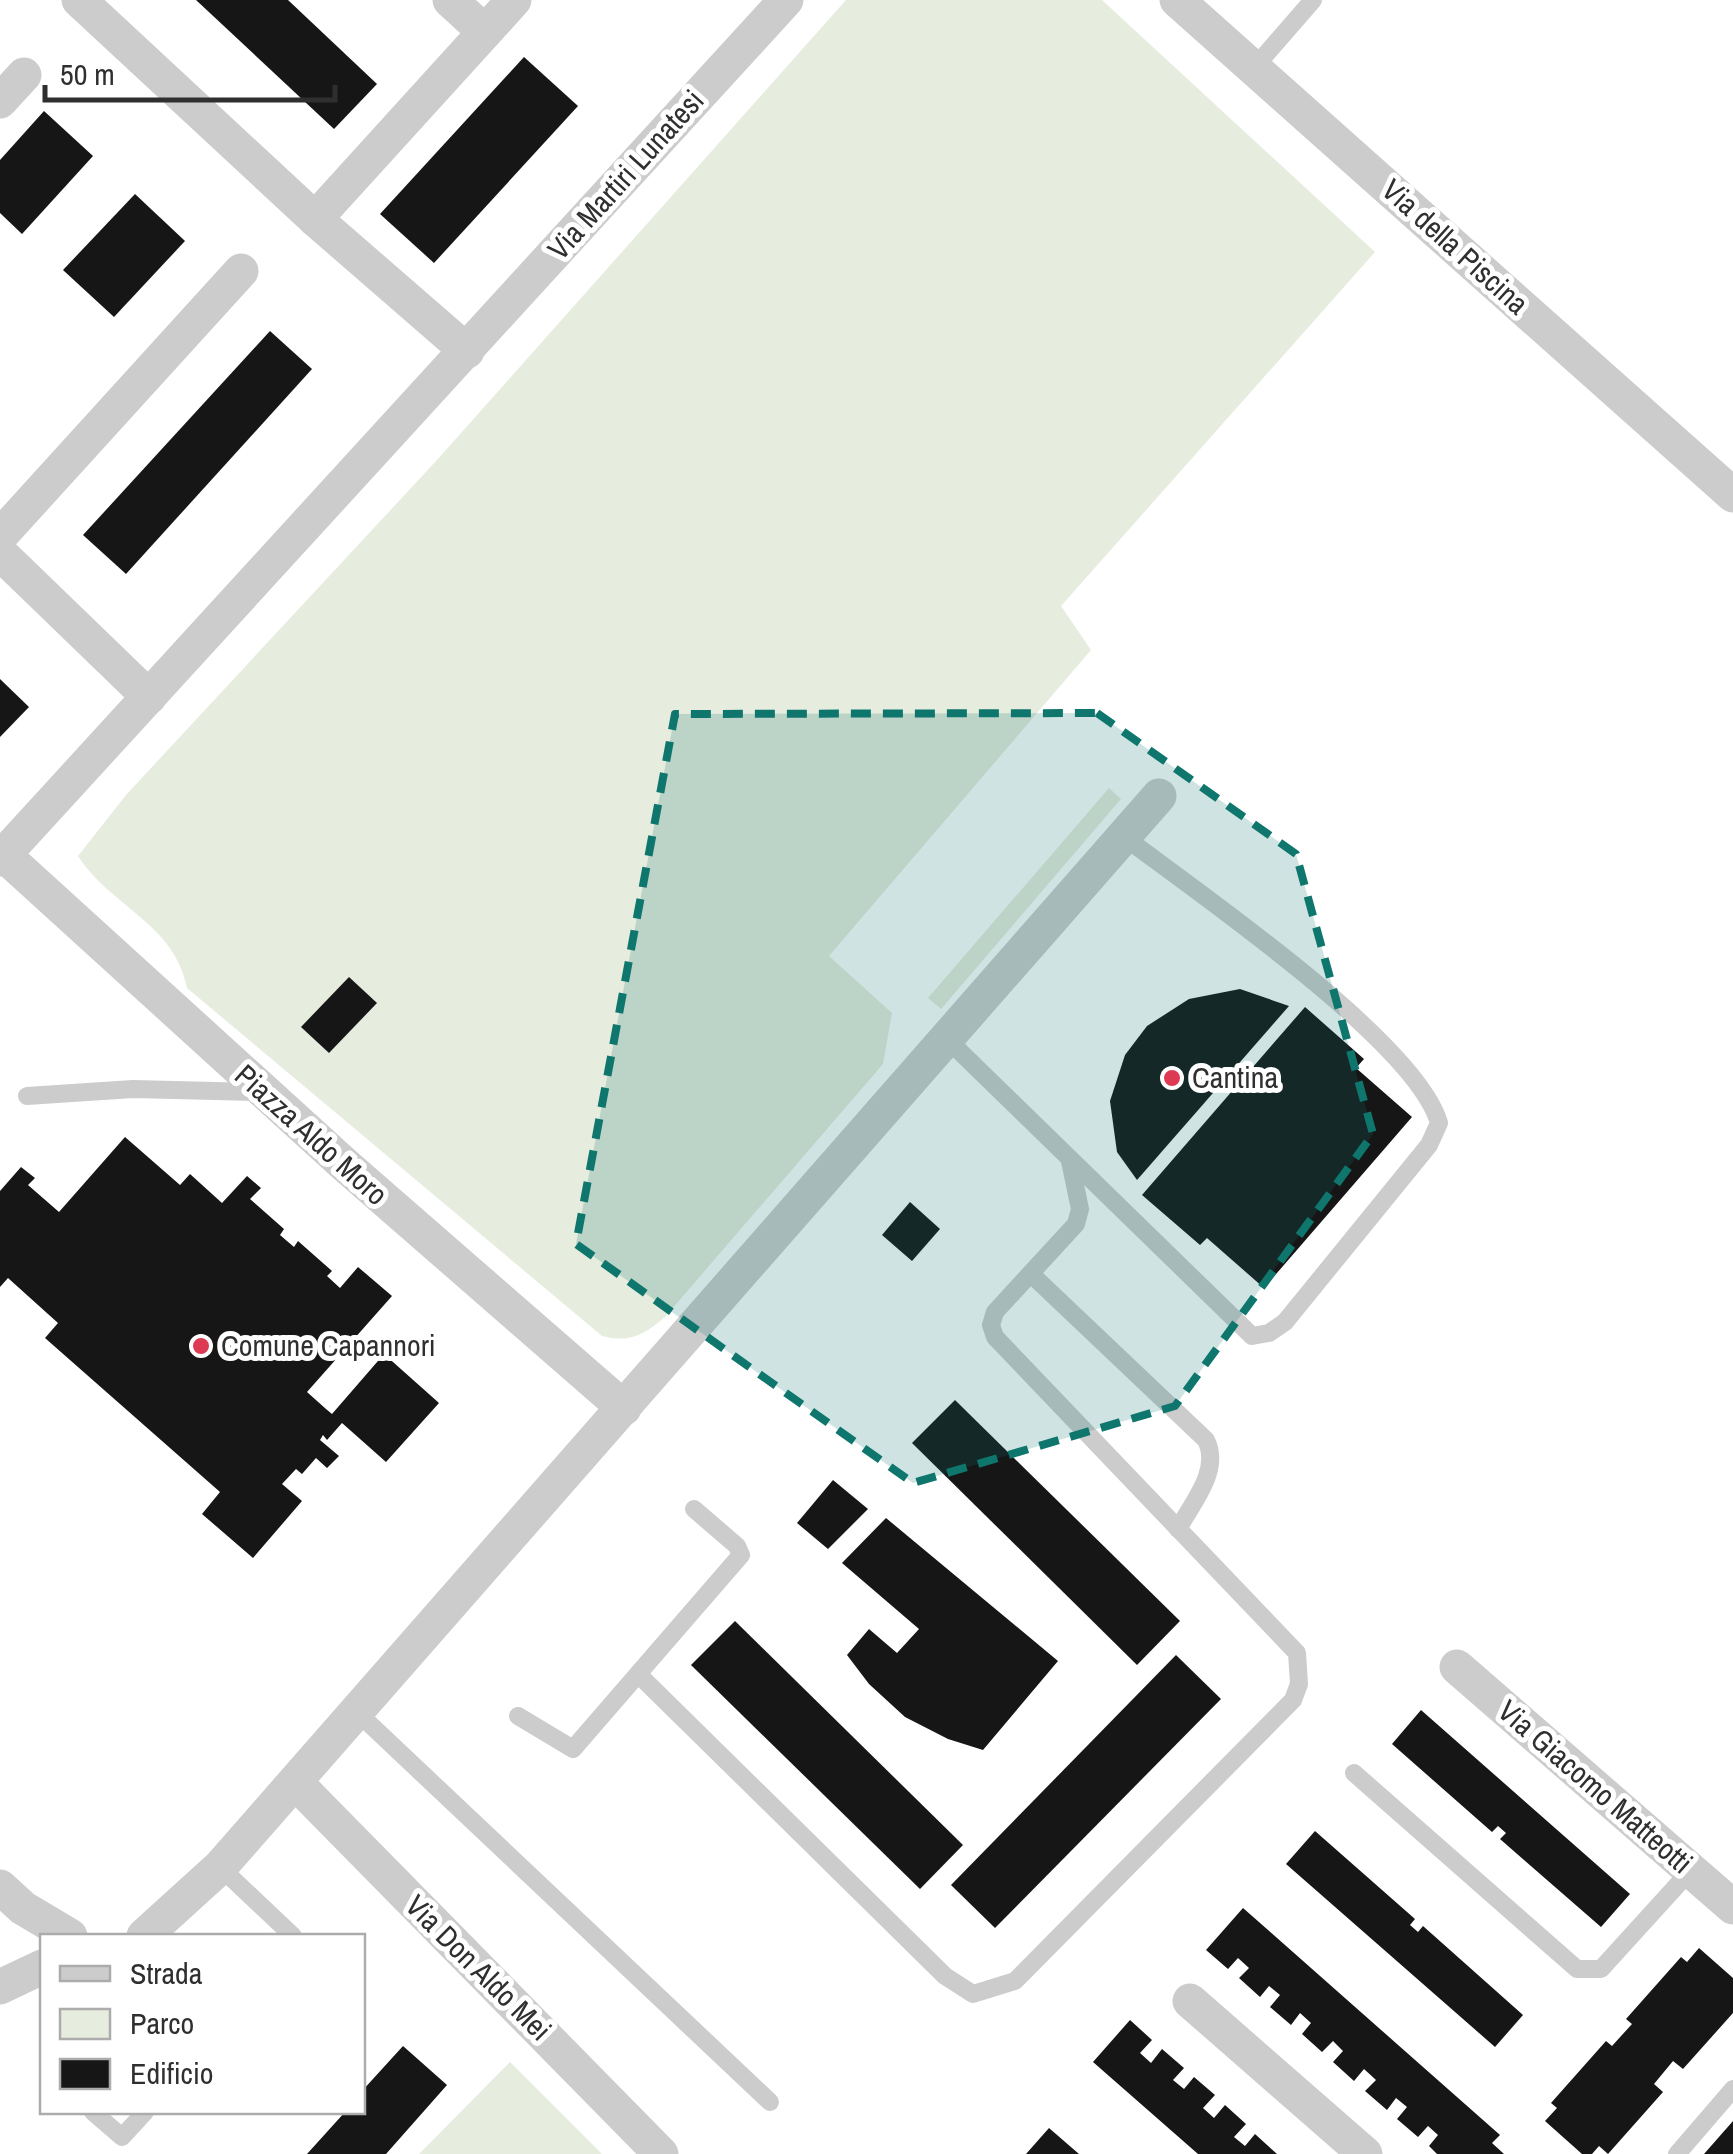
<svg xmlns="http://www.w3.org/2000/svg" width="1733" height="2154" viewBox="0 0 1733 2154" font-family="'Archivo Narrow',sans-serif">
<rect width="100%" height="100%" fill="#fff"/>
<g fill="#e6ecde">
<path d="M846,0H1102L1375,252L1061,606L1091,650L829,956L892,1013L883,1064L665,1317C644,1335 630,1343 602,1336L187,988C175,924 111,907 78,856L126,795L437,460Z"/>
<path d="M1109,788L1121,799L941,1009L928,998Z"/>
<path d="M510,2062L602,2154H419Z"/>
</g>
<g fill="#161616">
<path d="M196,0H288L377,84L334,129Z"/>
<path d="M524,57L578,106L434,263L380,214Z"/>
<path d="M44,111L93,156L22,234L0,213V160Z"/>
<path d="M135,194L185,241L114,317L63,270Z"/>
<path d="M270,331L312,369L126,574L83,535Z"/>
<path d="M0,679L29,707L0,737Z"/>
<path d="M349,977L377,1003L329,1053L301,1027Z"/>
<path d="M1240,989L1289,1006L1137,1180L1117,1152L1110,1101L1125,1055L1147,1026L1189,999Z"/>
<path d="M1305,1007L1364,1059L1356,1068L1412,1117L1264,1288L1207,1238L1200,1245L1142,1195Z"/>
<path d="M125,1137L180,1185L190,1174L222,1203L247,1176L261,1188L250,1199L284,1229L280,1235L294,1247L298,1241L332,1271L327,1276L340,1288L358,1267L392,1296L307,1392L326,1409L332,1414L384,1354L439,1403L386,1462L342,1423L327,1440L323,1435L320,1440L339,1456L327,1468L316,1458L302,1474L296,1469L282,1484L302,1501L253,1558L202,1514L220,1492L45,1338L58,1323L8,1278L0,1287V1191L21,1167L35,1178L28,1185L59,1212Z"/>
<path d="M910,1202L940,1229L912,1261L882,1235Z"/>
<path d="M955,1400L1180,1621L1137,1665L912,1443Z"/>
<path d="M833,1480L868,1509L828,1549L797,1523Z"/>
<path d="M886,1518L1058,1661L983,1750L948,1739L905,1717L869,1684L847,1655L869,1629L897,1653L919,1629L842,1563Z"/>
<path d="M735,1621L963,1845L920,1889L691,1665Z"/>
<path d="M1176,1655L1221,1699L995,1928L951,1885Z"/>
<path d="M1421,1710L1630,1894L1601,1927L1500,1839L1506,1833L1498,1826L1492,1832L1392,1744Z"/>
<path d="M1315,1831L1415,1919L1410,1925L1418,1932L1423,1926L1523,2015L1495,2047L1286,1864Z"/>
<path d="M1243,1908L1500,2135L1492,2143L1504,2154H1437L1429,2146L1438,2135L1428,2126L1418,2137L1397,2119L1407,2107L1396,2098L1387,2110L1365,2091L1376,2080L1364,2069L1354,2081L1333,2062L1343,2051L1333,2041L1322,2052L1302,2034L1311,2023L1300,2013L1291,2025L1270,2007L1280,1995L1269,1986L1260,1997L1239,1978L1249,1968L1238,1958L1228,1969L1206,1950Z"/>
<path d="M1699,1948L1733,1978V2013L1683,2069L1673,2061L1654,2084L1663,2092L1608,2154L1599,2146L1592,2154H1582L1545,2121L1557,2108L1551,2103L1606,2041L1612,2046L1632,2024L1626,2019L1681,1957L1687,1962Z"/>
<path d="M1130,2020L1152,2040L1140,2053L1151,2063L1162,2049L1184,2068L1173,2080L1184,2089L1194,2077L1215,2095L1203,2108L1214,2118L1225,2105L1246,2124L1234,2137L1245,2146L1255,2134L1277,2154H1198L1093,2062Z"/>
<path d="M403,2046L447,2085L386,2154H307L345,2112H362V2091Z"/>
<path d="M1733,2121V2154H1704Z"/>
<path d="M1049,2128L1079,2154H1026Z"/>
</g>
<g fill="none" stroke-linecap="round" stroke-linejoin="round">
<g stroke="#ccc" stroke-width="18">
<path d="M1254,68L1313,0"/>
<path d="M945,1037L1252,1336L1269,1333L1285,1322L1429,1145L1439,1123C1416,1042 1197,892 1123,836"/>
<path d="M27,1096L133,1089L258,1092"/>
<path d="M1031,1274L1206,1440C1221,1470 1193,1502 1178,1529"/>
<path d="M638,1674L945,1976L973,1994L1015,1981L1293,1700L1299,1684L1297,1653L995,1337L991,1325L995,1312L1076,1224L1080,1209L1070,1161"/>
<path d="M357,1712L770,2102"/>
<path d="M518,1716L573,1749L741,1555L737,1546L694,1509"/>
<path d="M1354,1773L1577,1969H1601L1691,1870"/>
<path d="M220,1867L293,1936"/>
<path d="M93,2112L122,2137L145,2112"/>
<path d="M1677,2154L1733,2089"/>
</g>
<g stroke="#ccc" stroke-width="35">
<path d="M79,0L315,219L467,351"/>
<path d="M450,0L485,32"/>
<path d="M1177,0L1733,495"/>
<path d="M0,101L24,75"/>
<path d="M315,219L514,0"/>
<path d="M0,536L241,271"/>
<path d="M0,553L149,697"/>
<path d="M4,855L345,1165L624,1408"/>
<path d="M0,859L786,0"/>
<path d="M1457,1667L1733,1907"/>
<path d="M295,1782L661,2154"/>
<path d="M0,1887L23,1908L70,1936"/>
<path d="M144,1936L220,1867L1159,796"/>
<path d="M0,1987L42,1967"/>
<path d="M1190,2001L1365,2154"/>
</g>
</g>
<path fill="#0f766e" fill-opacity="0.2" stroke="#0f766e" stroke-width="8" stroke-dasharray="20 12" stroke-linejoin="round" d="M1097,713L1296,854L1373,1134L1175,1406L913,1483L576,1244L675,714Z"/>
<g fill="#dd3b54" stroke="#fff" stroke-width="4">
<circle cx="1172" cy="1078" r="10"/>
<circle cx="201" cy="1346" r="10"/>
</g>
<g text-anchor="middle" stroke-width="10" stroke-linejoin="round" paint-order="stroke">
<g font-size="30" fill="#2f2f2f" stroke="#fff">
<text transform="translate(626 175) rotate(-48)" y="10">Via Martiri Lunatesi</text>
<text transform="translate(1455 247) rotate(42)" y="10">Via della Piscina</text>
<text transform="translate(311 1135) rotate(42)" y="10">Piazza Aldo Moro</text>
<text transform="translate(1595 1787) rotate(41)" y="10">Via Giacomo Matteotti</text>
<text transform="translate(478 1968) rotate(45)" y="10">Via Don Aldo Mei</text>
</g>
<g font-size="30" fill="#2f2f2f" stroke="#fff" text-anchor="start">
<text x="1192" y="1088">Cantina</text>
<text x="221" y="1356">Comune Capannori</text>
</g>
</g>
<rect x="40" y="1934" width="325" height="180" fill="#ffffff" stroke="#acacac" stroke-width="2.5"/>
<rect x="60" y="1966" width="50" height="15" fill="#cccccc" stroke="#acacac" stroke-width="2.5"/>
<text x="130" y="1984" font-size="30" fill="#2f2f2f">Strada</text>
<rect x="60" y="2009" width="50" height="30" fill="#e6ecde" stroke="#acacac" stroke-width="2.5"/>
<text x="130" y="2034" font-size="30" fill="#2f2f2f">Parco</text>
<rect x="60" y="2059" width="50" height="30" fill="#161616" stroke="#acacac" stroke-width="2.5"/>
<text x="130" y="2084" font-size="30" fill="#2f2f2f">Edificio</text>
<path d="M45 85v15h290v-15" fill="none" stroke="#2f2f2f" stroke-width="5"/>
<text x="60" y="85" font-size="30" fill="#2f2f2f" stroke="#ffffff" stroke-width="8" paint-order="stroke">50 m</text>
</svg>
